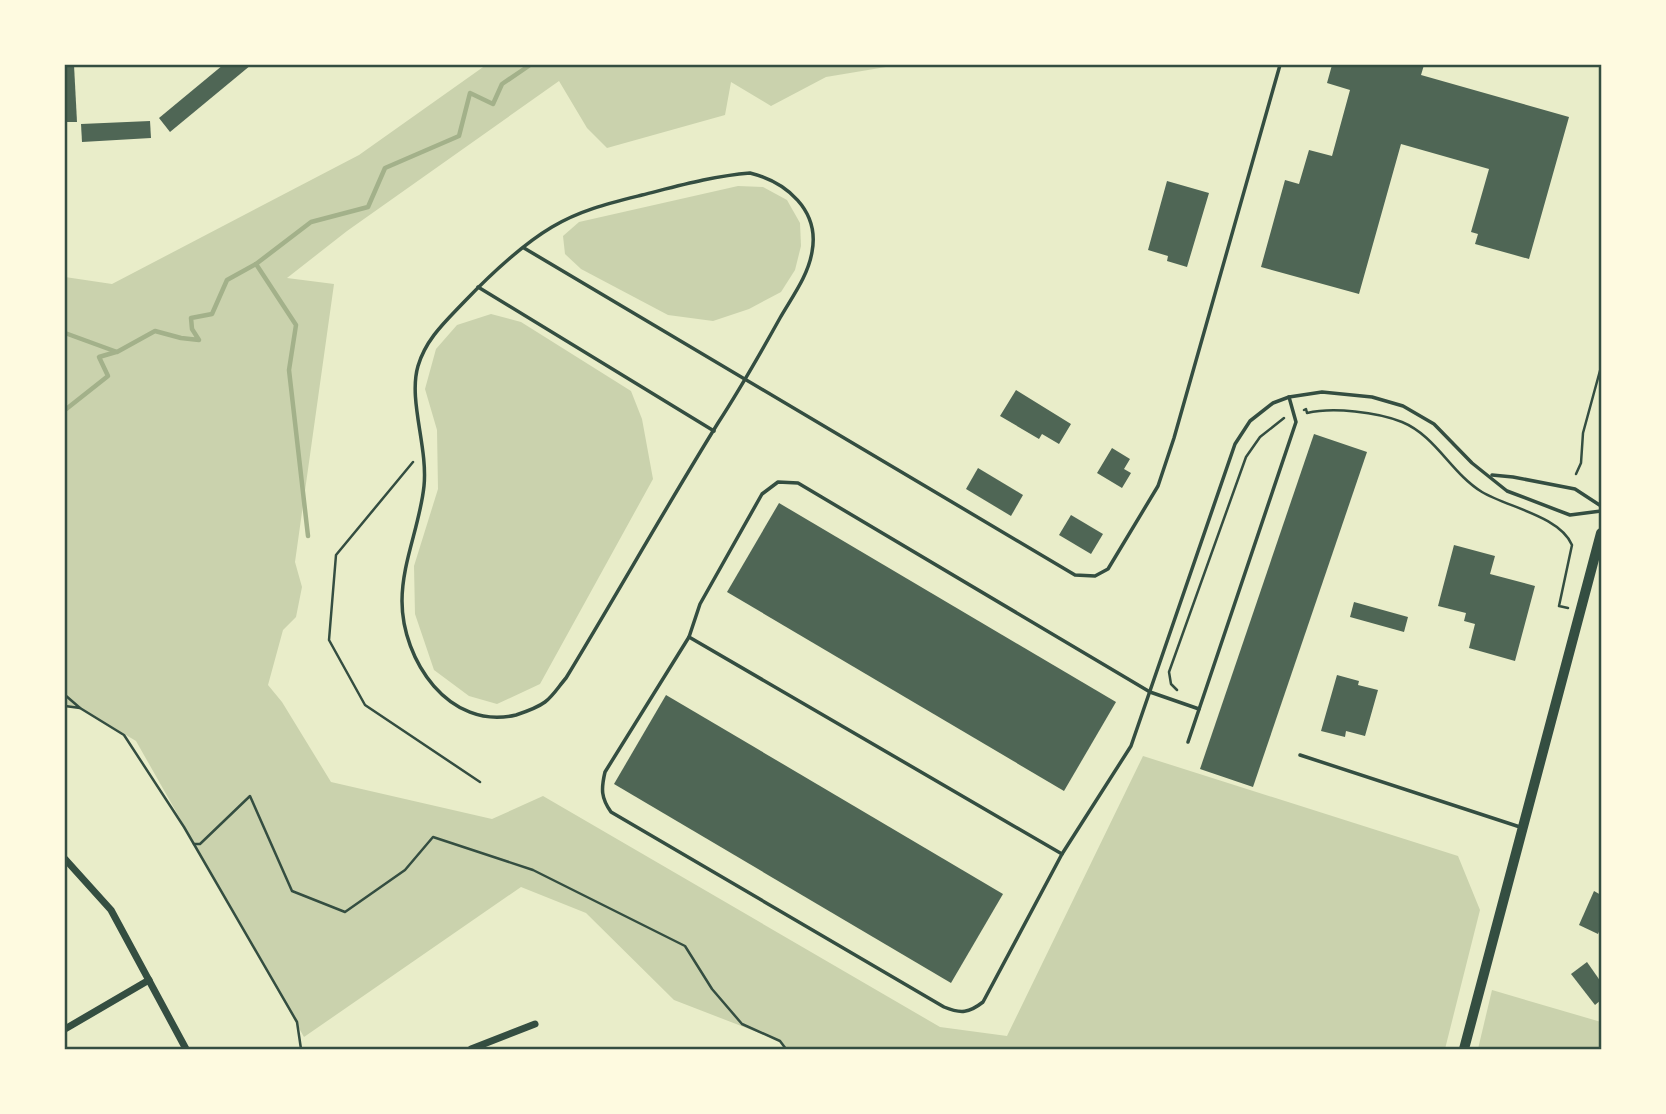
<svg xmlns="http://www.w3.org/2000/svg" width="1666" height="1114" viewBox="0 0 1666 1114" font-family="Cabin,sans-serif">
<rect width="100%" height="100%" fill="#e9edc9"/>
<g fill="#cad2ad">
<path d="M486,65H898L826,77L771,106L731,82L725,115L607,148L587,128L559,81L347,231L287,278L334,284L295,562L302,587L296,617L283,630L268,685L282,702L331,782L492,819L543,796L940,1027L1007,1036L1143,756L1458,856L1480,910L1445,1049H786L780,1041L674,1000L586,913L521,887L304,1037L136,741L81,708L65,706V277L112,284L359,155Z"/>
<path d="M738,186L763,187L787,200L800,223L801,246L795,270L781,292L749,309L713,321L668,315L581,269L565,254L563,236L579,222Z"/>
<path d="M491,314L521,322L631,391L642,419L653,479L540,684L497,704L469,696L434,670L415,614L414,566L438,489L437,430L425,389L436,349L457,325Z"/>
<path d="M1492,990L1601,1022V1049H1478Z"/>
</g>
<g fill="none" stroke-linecap="round" stroke-linejoin="round">
<g stroke="#a3b18a" stroke-width="4.5">
<path d="M256,264L296,325L289,370L308,536"/>
<path d="M65,333L117,352L155,331L181,338L199,340L192,329L191,318L212,314L227,280L256,264L311,222L368,207L385,168L459,136L470,93L493,104L502,84L530,65"/>
<path d="M65,410L108,376L99,357L116,352"/>
</g>
</g>
<g fill="#4f6655">
<path d="M65,65H74L77,122H65Z"/>
<path d="M223,65H251L170,132L159,118Z"/>
<path d="M1332,65H1424L1421,75L1569,117L1529,259L1475,244L1478,234L1471,232L1489,169L1401,144L1359,294L1261,267L1285,180L1299,184L1309,150L1332,156L1350,90L1327,83Z"/>
<path d="M150,121L151,138L82,142L81,124Z"/>
<path d="M1167,181L1209,193L1187,267L1167,261L1168,256L1148,250Z"/>
<path d="M1016,390L1071,424L1059,444L1042,434L1039,439L1000,416Z"/>
<path d="M1314,434L1367,452L1253,787L1200,769Z"/>
<path d="M1112,448L1130,459L1124,469L1131,473L1122,488L1097,473Z"/>
<path d="M978,468L1023,495L1011,516L966,489Z"/>
<path d="M779,503L1116,702L1064,791L727,592Z"/>
<path d="M1071,515L1103,534L1091,554L1059,535Z"/>
<path d="M1454,545L1495,556L1490,574L1535,586L1515,661L1469,648L1475,624L1464,621L1466,613L1438,606Z"/>
<path d="M1354,602L1408,617L1404,632L1350,617Z"/>
<path d="M1337,675L1359,681L1358,685L1378,690L1365,736L1346,731L1345,737L1321,731Z"/>
<path d="M666,695L1003,894L951,983L614,784Z"/>
<path d="M1594,891L1601,895V927L1598,934L1579,925Z"/>
<path d="M1587,962L1601,982V1000L1595,1005L1571,974Z"/>
</g>
<g fill="none" stroke-linecap="round" stroke-linejoin="round">
<g stroke="#344e41" stroke-width="2.5">
<path d="M1304,410L1306,409L1307,413C1333,407 1377,412 1402,422C1436,436 1451,473 1482,492C1507,507 1560,516 1572,545L1559,606L1568,608"/>
<path d="M413,462L336,555L329,640L365,705L480,782"/>
<path d="M1576,474L1581,463L1583,433L1601,367"/>
<path d="M1177,690L1171,684L1169,672L1246,457L1260,437L1284,418"/>
<path d="M65,695L80,708L65,706"/>
<path d="M80,708L124,735L184,827L297,1022L301,1049"/>
<path d="M194,844H200L250,796L292,891L345,912L405,870L433,837L533,870L685,946L712,989L742,1024L780,1041L786,1049"/>
</g>
<g stroke="#344e41" stroke-width="3.5">
<path d="M750,173C786,182 820,210 812,252C808,276 792,297 780,318C760,354 740,389 718,423C666,507 617,594 566,678C559,686 553,696 545,702C537,708 525,712 516,715C449,731 402,660 402,601C402,562 420,525 424,486C428,447 408,400 418,366C426,339 445,322 464,302C490,275 520,246 552,227C580,210 610,203 642,195C678,186 713,176 750,173Z"/>
<path d="M524,248L1075,575L1095,576L1108,569L1158,486L1174,438L1280,65"/>
<path d="M478,287L714,431"/>
<path d="M1492,475L1513,477L1575,489L1601,506"/>
<path d="M689,637L1062,854L1131,746L1235,444L1250,421L1273,403L1289,397L1322,392L1372,397L1403,406L1434,424L1472,463L1507,491L1570,515L1601,511"/>
<path d="M1188,742L1296,422L1289,397"/>
<path d="M1300,755L1520,827"/>
<path d="M1062,854L983,1002C969,1013 961,1014 944,1007L611,812C601,798 601,789 605,772L689,637L700,604L762,494L778,482L798,483L1150,692L1199,709"/>
</g>
<g stroke="#344e41" stroke-width="7">
<path d="M65,859L111,910L186,1049"/>
<path d="M65,1029L149,980"/>
<path d="M471,1049L535,1024"/>
</g>
<path stroke="#344e41" stroke-width="10" d="M1464,1049L1601,533"/>
</g>
<rect width="1666" height="1114" fill="none" stroke="#fefae0" stroke-width="133"/>
<rect x="66" y="66" width="1534" height="982" fill="none" stroke="#344e41" stroke-width="2.5"/>
</svg>
